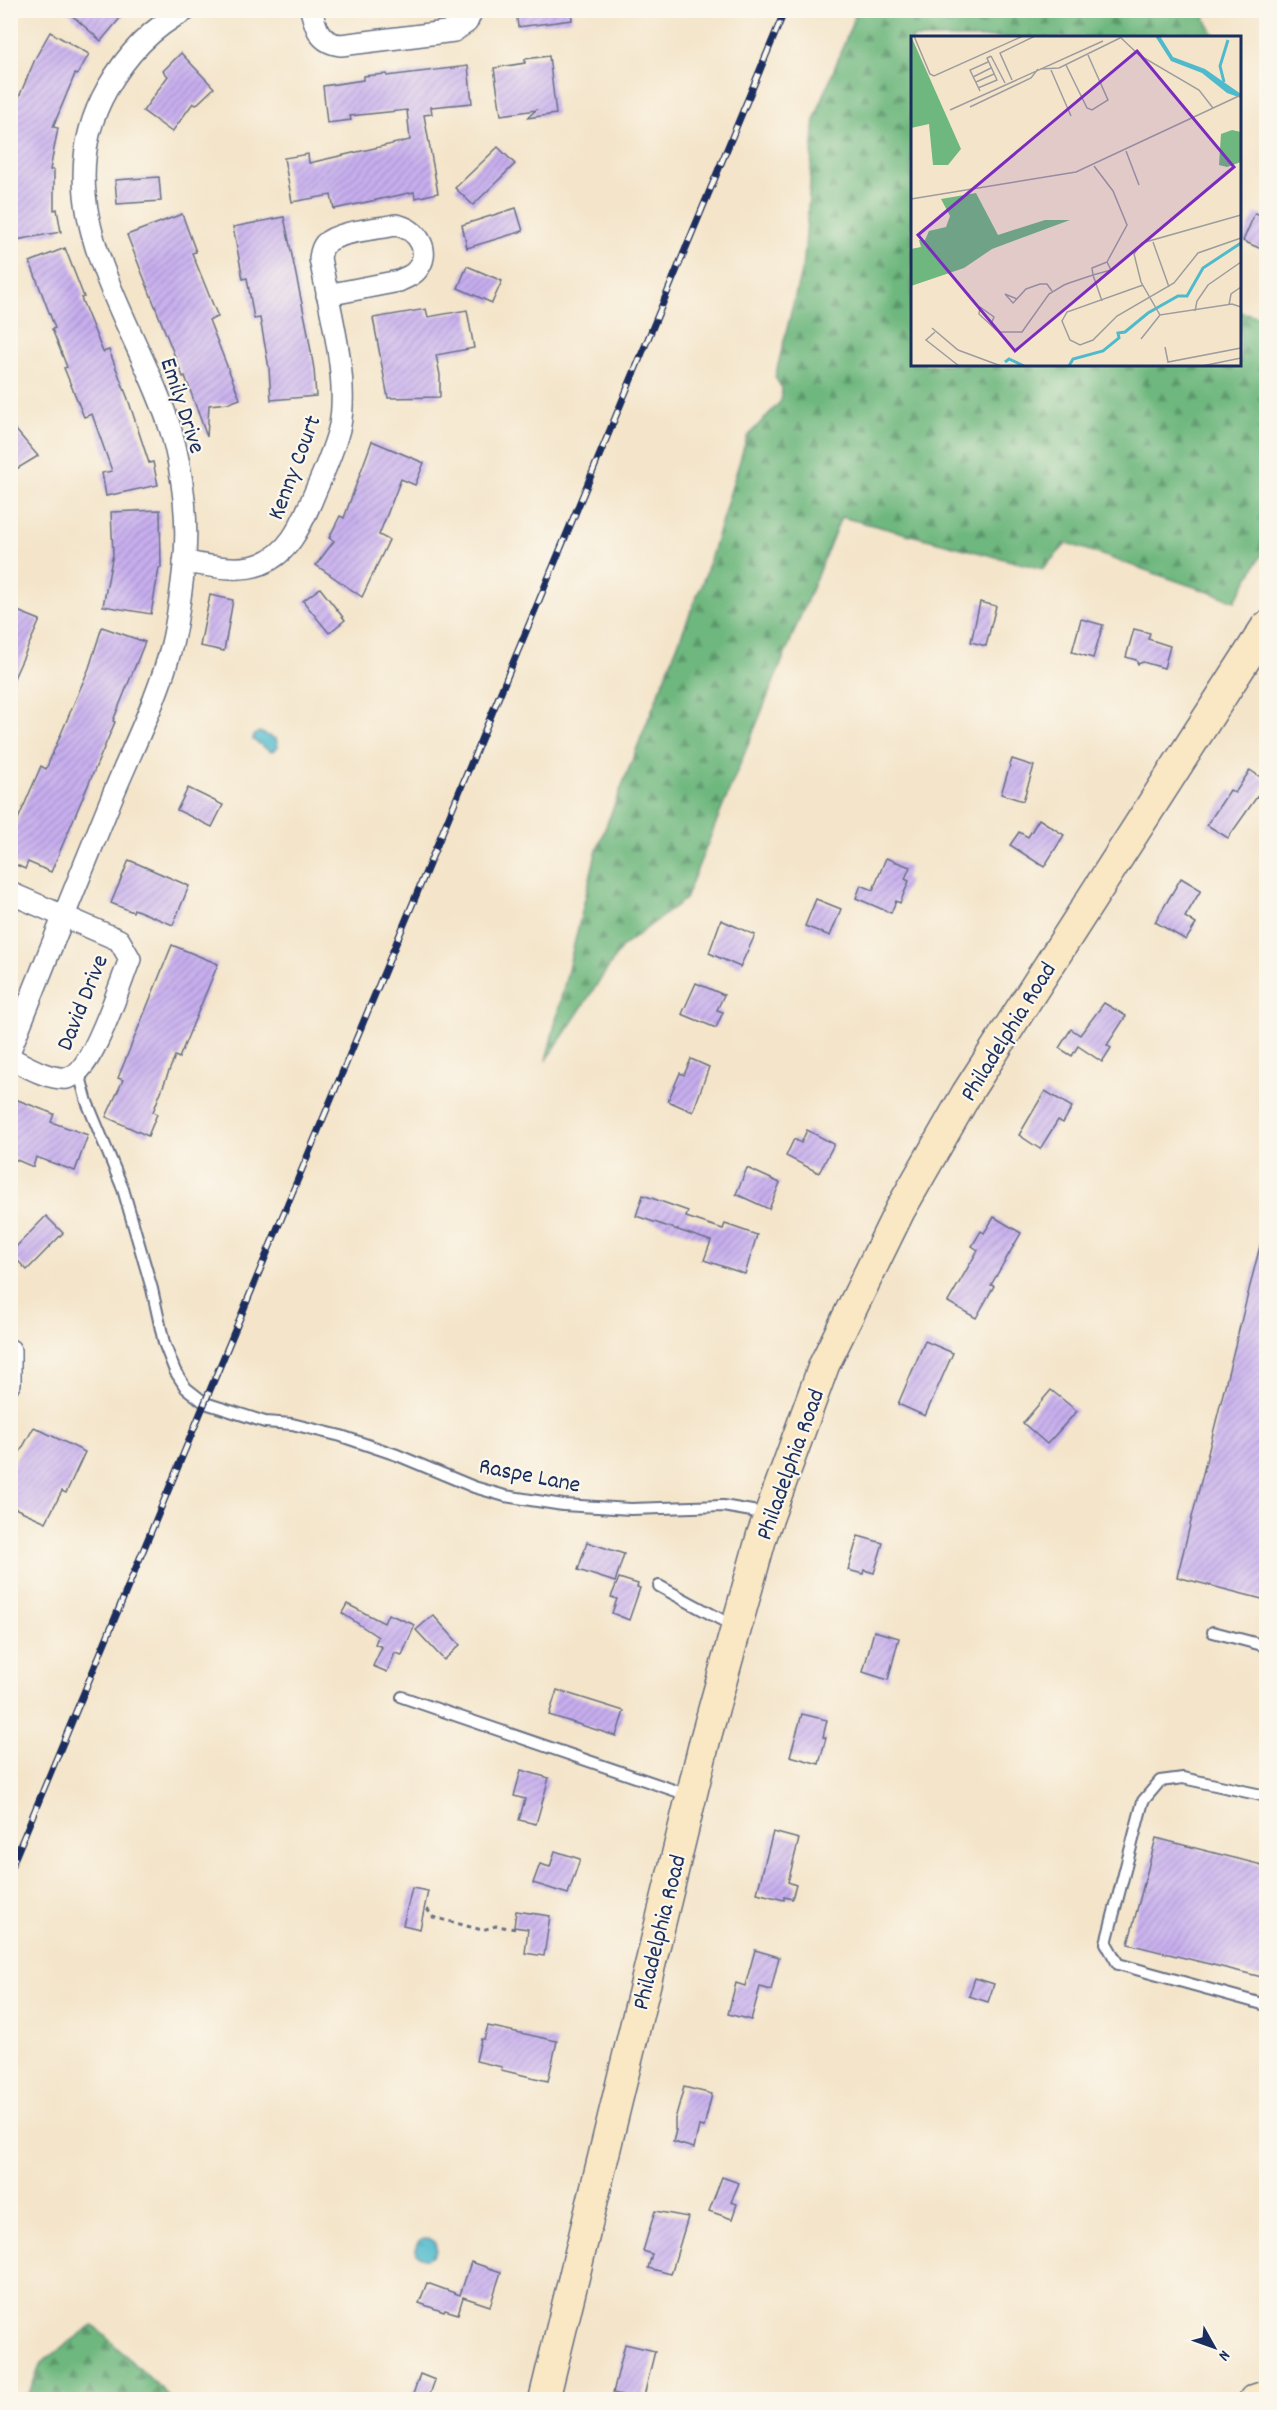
<svg xmlns="http://www.w3.org/2000/svg" width="1277" height="2410" viewBox="0 0 1277 2410" font-family="Dekko,sans-serif">
<defs>
<pattern id="forest-firs" width="22" height="20" patternUnits="userSpaceOnUse" patternTransform="scale(1.5)"><rect width="22" height="20" fill="#6eb77e"/><path d="M5 1l3.5 6h-7zM16 11l3.5 6h-7z" fill="#5a956a"/></pattern>
<pattern id="water-ripples" width="26" height="14" patternUnits="userSpaceOnUse" patternTransform="scale(1.5)"><rect width="26" height="14" fill="#4fbacc"/><path d="M2 4q2-2 4 0t4 0M15 11q2-2 4 0t4 0" fill="none" stroke="#4198a9"/></pattern>
<pattern id="building-hatch" width="6" height="6" patternUnits="userSpaceOnUse" patternTransform="scale(1.5)"><rect width="6" height="6" fill="#c8afef"/><path d="M-1 1l2-2M0 6l6-6M5 7l2-2" fill="none" stroke="#a28fc5"/></pattern>
</defs>
<rect width="100%" height="100%" fill="#fbf7ec"/>
<filter id="ink" filterUnits="userSpaceOnUse"><feTurbulence type="fractalNoise" baseFrequency=".0167" numOctaves="2"/><feDisplacementMap in="SourceGraphic" scale="12" xChannelSelector="R" yChannelSelector="G"/><feConvolveMatrix kernelMatrix="1 2 1 2 8 2 1 2 1" color-interpolation-filters="sRGB"/></filter>
<filter id="wash" filterUnits="userSpaceOnUse"><feTurbulence type="fractalNoise" baseFrequency=".008" numOctaves="4" result="noise"/><feDisplacementMap in="SourceGraphic" scale="24" xChannelSelector="R" yChannelSelector="G"/><feGaussianBlur stdDeviation="1.35" result="paint"/><feColorMatrix in="noise" values="0 0 0 0 0 0 0 0 0 0 0 0 0 0 0 0 0 1.4 0 .05"/><feComposite in="paint" operator="in"/></filter>
<g filter="url(#wash)">
<rect width="100%" height="100%" fill="#f4e5ca"/>
<g fill="url(#forest-firs)" stroke="#44736e" stroke-width="1.5">
<path d="M857,11H1209L1204,17L1215,37L912,38V364H1240V312L1266,318V547L1235,601L1067,543L1043,569L841,517L685,899L622,947L546,1061L597,849L706,573L747,437L781,401L782,388L775,377L804,260L815,118Z"/>
<path d="M93,2325L172,2399H27L41,2363Z"/>
</g>
<g fill="url(#water-ripples)" stroke="#357495" stroke-width="1.5">
<path d="M259,732L276,739L278,746L275,750L270,751L253,740L254,735Z"/>
<circle cx="426" cy="2248" r="10"/>
</g>
<g id="blocks">
<g fill="url(#building-hatch)">
<path d="M66,10H127L101,41Z"/>
<path d="M516,10H571L572,20L518,27Z"/>
<path d="M50,32L89,54L77,75L75,74L53,127L58,128L50,170H54V210L57,209L61,232L10,241V118L36,57Z"/>
<path d="M181,53L214,88L196,105L193,103L172,132L143,111L168,76L163,71Z"/>
<path d="M549,56L556,114L527,118L536,110L501,115L494,68L525,63V59Z"/>
<path d="M468,66L472,103L431,107L432,114L424,115L438,193L415,198L414,192L334,209L331,195L292,202L284,158L308,154L309,163L410,140L407,110L350,116L351,120L327,123L323,86L363,80V76L387,74V76Z"/>
<path d="M498,147L515,164L473,205L455,188Z"/>
<path d="M159,177L161,201L117,204L115,180Z"/>
<path d="M516,208L523,231L467,248L462,225Z"/>
<path d="M1255,213L1266,217V251L1243,241Z"/>
<path d="M182,214L196,252L192,253L218,317L209,320L240,399L229,403L209,405L207,437L185,376L183,377L127,235Z"/>
<path d="M284,217L307,328L314,369L316,396L271,400L269,368L260,318L254,319L247,278L243,279L233,227Z"/>
<path d="M65,248L84,297L81,298L103,352L109,350L128,399L149,463L153,462L158,485L106,496L102,473L112,471L92,414L84,417L64,368L67,367L52,329L55,328L30,262Z"/>
<path d="M467,266L502,281L492,303L458,288Z"/>
<path d="M426,309L428,317L467,310L474,348L436,355L440,375V397L388,398L373,318Z"/>
<path d="M10,423L38,456L10,473Z"/>
<path d="M372,441L424,463L415,485L401,479L379,535L389,540L362,597L316,565L334,541L329,538L340,516L344,518Z"/>
<path d="M160,510L161,568H159L151,614L103,606L113,554L111,512Z"/>
<path d="M320,588L345,620L329,633L303,601Z"/>
<path d="M210,595L233,600L224,651L200,646Z"/>
<path d="M980,602L996,606L986,646L971,642Z"/>
<path d="M10,608L40,620L10,687Z"/>
<path d="M1081,619L1103,625L1093,658L1072,652Z"/>
<path d="M102,627L145,642L113,721L115,722L51,872L28,862L25,869L10,862V838L41,766L46,769L89,668Z"/>
<path d="M1134,629L1150,633L1148,639L1170,646L1164,668L1143,662L1138,664L1136,660L1126,657Z"/>
<path d="M1012,759L1034,766L1023,801L1001,794Z"/>
<path d="M1250,770L1266,781V784L1228,838L1207,825L1230,790L1235,793Z"/>
<path d="M188,788L223,805L212,827L177,810Z"/>
<path d="M1039,819L1064,835L1044,867L1010,845L1019,832L1028,837Z"/>
<path d="M886,858L910,867L905,879L909,881L900,903L896,901L891,913L856,898L861,885L873,890Z"/>
<path d="M129,860L189,886L173,925L134,909L133,912L111,903Z"/>
<path d="M1181,878L1201,890L1185,917L1196,924L1186,940L1155,922Z"/>
<path d="M816,899L841,909L830,936L805,926Z"/>
<path d="M721,920L755,935L740,967L709,953Z"/>
<path d="M172,945L218,964L179,1058L175,1056L153,1112L157,1114L148,1136L106,1117L123,1080L118,1078Z"/>
<path d="M696,983L724,995L717,1010L723,1012L716,1028L682,1014Z"/>
<path d="M1104,1003L1126,1016L1107,1045L1111,1048L1102,1062L1078,1046L1072,1056L1059,1048L1071,1029L1080,1035Z"/>
<path d="M691,1059L709,1067L693,1112L668,1101L680,1073L684,1075Z"/>
<path d="M1045,1091L1072,1107L1063,1123L1058,1120L1040,1149L1019,1135Z"/>
<path d="M10,1097L54,1114L51,1122L88,1135L75,1171L36,1157L33,1167L10,1157Z"/>
<path d="M807,1130L834,1144L819,1173L786,1156L794,1139L801,1143Z"/>
<path d="M747,1168L780,1183L769,1209L736,1194Z"/>
<path d="M643,1195L688,1211L686,1217L723,1229L725,1224L757,1235L745,1274L704,1260L711,1241L636,1216Z"/>
<path d="M46,1216L63,1233L27,1270L10,1253Z"/>
<path d="M994,1217L1021,1233L991,1285L994,1286L976,1318L948,1302L978,1250L972,1246L981,1231L984,1233Z"/>
<path d="M1261,1242H1266V1600L1177,1577Z"/>
<path d="M925,1341L953,1353L925,1416L898,1404Z"/>
<path d="M1051,1390L1077,1411L1047,1444L1023,1423Z"/>
<path d="M34,1427L85,1452L66,1493L62,1491L46,1522L10,1506V1470Z"/>
<path d="M858,1536L883,1543L874,1573L864,1570L863,1574L848,1570Z"/>
<path d="M587,1542L624,1554L615,1582L578,1570Z"/>
<path d="M619,1578L638,1584L637,1587L640,1588L629,1620L612,1613L617,1599L611,1597Z"/>
<path d="M347,1604L384,1623L388,1614L415,1625L402,1655L395,1653L387,1672L373,1666L382,1647L375,1644L378,1637L342,1613Z"/>
<path d="M433,1615L460,1645L444,1660L416,1630Z"/>
<path d="M874,1631L899,1638L888,1680L863,1672Z"/>
<path d="M557,1690L624,1711L616,1736L549,1715Z"/>
<path d="M802,1714L827,1720L823,1737L826,1738L819,1764L790,1756Z"/>
<path d="M521,1770L549,1778L536,1824L519,1820L525,1799L514,1796Z"/>
<path d="M773,1832L799,1839L788,1882L796,1885L792,1899L784,1897V1900L757,1893Z"/>
<path d="M1156,1838L1266,1866V1978L1128,1944Z"/>
<path d="M555,1851L580,1859L568,1894L533,1883L540,1864L550,1867Z"/>
<path d="M412,1888L428,1891L420,1929L403,1925Z"/>
<path d="M516,1911L550,1916L544,1956L525,1953L528,1929L514,1927Z"/>
<path d="M755,1950L779,1957L771,1990L760,1987L751,2020L728,2014L736,1983L745,1986Z"/>
<path d="M975,1978L994,1984L988,2002L969,1996Z"/>
<path d="M488,2026L557,2041L548,2081L501,2070L502,2067L476,2061L481,2039H484Z"/>
<path d="M684,2087L712,2094L704,2127L699,2126L694,2148L673,2142L676,2130H675V2119Z"/>
<path d="M722,2177L739,2183L731,2202L737,2204L732,2219L709,2211Z"/>
<path d="M655,2211L688,2217L671,2274L648,2268L652,2254L643,2251Z"/>
<path d="M471,2262L501,2272L490,2306L463,2297L458,2314L445,2310L444,2312L419,2303L427,2283L460,2295Z"/>
<path d="M625,2344L655,2351L643,2400L613,2393Z"/>
<path d="M420,2374L435,2380L428,2400H411Z"/>
</g>
</g>
</g>
<g filter="url(#ink)">
<use href="#blocks" fill-opacity="0" stroke="#676f84" stroke-width="1.5"/>
<g fill="none" stroke-linecap="round" stroke-linejoin="round">
<g stroke="#676f84" stroke-width="14">
<g id="lane">
<path d="M79,1073L87,1102L123,1189L152,1289L164,1343L175,1371L186,1388L205,1403L265,1422L292,1424L341,1436L397,1455L474,1487L505,1496L563,1505L631,1509L723,1506L769,1514"/>
<path d="M659,1586L735,1627"/>
<path d="M1213,1632L1266,1646"/>
<path d="M402,1697L688,1795"/>
<path d="M1266,1796L1183,1778L1160,1781L1143,1801L1106,1943L1118,1964L1266,2005"/>
</g>
</g>
<g stroke="#676f84" stroke-width="24">
<g id="street">
<path d="M311,10C316,29 320,43 341,45L454,31L467,22L472,10"/>
<path d="M184,562C208,565 238,573 261,564C289,553 300,527 311,502C321,477 334,452 340,425C349,376 329,307 320,258C321,253 321,249 325,244C338,231 378,229 396,225C418,229 433,252 416,271C412,276 404,278 399,281L327,295"/>
<path d="M10,893L119,940L130,959C120,983 92,1075 67,1078C49,1080 26,1066 10,1058"/>
<path d="M10,1050C43,967 76,885 110,802C131,750 158,700 172,644C178,619 181,592 184,566C189,523 183,473 171,431C137,321 40,206 107,89C126,55 151,28 186,10"/>
<path d="M10,1350V1383"/>
</g>
</g>
<g stroke="#676f84" stroke-width="33">
<g id="secondary">
<path d="M544,2400L705,1740L762,1535L824,1365L900,1210L967,1093L1266,627"/>
<path d="M1254,2400L1266,2396"/>
</g>
</g>
<path stroke="#676f84" stroke-width="3" stroke-dasharray="4.5 4.5" stroke-linecap="butt" d="M427,1909L433,1917L482,1930L496,1926L516,1929"/>
<use href="#lane" stroke="#fff" stroke-width="10"/>
<use href="#street" stroke="#fff" stroke-width="21"/>
<use href="#secondary" stroke="#fae7c3" stroke-width="30"/>
<g stroke="#1b2f5e" stroke-width="7">
<path id="rail" d="M10,1870L785,10"/>
</g>
<use href="#rail" stroke="#fbf7ec" stroke-width="4.5" stroke-dasharray="14" stroke-linecap="butt"/>
</g>
</g>
<g text-anchor="middle" stroke-width="4.5" stroke-linejoin="round" paint-order="stroke">
<g font-size="24" fill="#1b2f5e" stroke="#fbf7ec">
<text transform="translate(184 405) rotate(72)" y="8">Emily Drive</text>
<text transform="translate(293 467) rotate(-69)" y="8">Kenny Court</text>
<text transform="translate(81 1002) rotate(-68)" y="8">David Drive</text>
<text transform="translate(1007 1031) rotate(-58)" y="8">Philadelphia Road</text>
<text transform="translate(789 1464) rotate(-70)" y="8">Philadelphia Road</text>
<text transform="translate(530 1474) rotate(11)" y="8">Raspe Lane</text>
<text transform="translate(658 1932) rotate(-76)" y="8">Philadelphia Road</text>
</g>
</g>
<g transform="translate(911 36)">
<rect width="330" height="330" fill="#f4e5ca"/>
<path d="M0,0L50,113L37,129H22L18,88L0,92ZM321,94L330,96V126L316,131L308,129L310,98ZM65,157L87,199L134,184H159L81,213L53,232L0,250V213L10,211L8,204H14L18,195L35,191L39,180L30,163Z" fill="#6eb77e"/>
<path d="M244,0H249L262,21L294,33L330,58V62L316,57L291,37L260,25Z" fill="#4fbacc"/>
<path fill="none" stroke="#4fbacc" stroke-width="3" d="M313,46L309,30L317,4M94,326L98,323L113,330M158,330L162,323L192,315L208,302L207,297L214,296L237,277L267,260H276L292,232L330,207"/>
<path fill="none" stroke="#9d9c9f" stroke-width="1.5" d="M3,0L19,38L23,40L112,0M208,0L228,19L288,54L302,72M80,20L94,47M155,29L176,72L181,74L197,64L177,19M129,33L148,32L209,2M140,34L160,80M62,41L80,32M101,44L89,17L124,0M65,46L83,38M67,52L86,44L76,22L80,20M69,55L59,34L77,26M59,71L120,42L127,33M39,74L192,5M215,115L228,149M183,130L202,155L216,189L196,226M0,163L165,136L330,59M330,179L231,207L223,218L230,246L249,279L321,268L330,271M242,206L258,251M232,249L156,276L151,285L159,304L169,309L182,304L206,280L263,247L287,217L330,202M106,263L94,258L102,267L103,266L115,253L129,248H136L141,255M318,269L320,258L330,251M284,275L286,265L297,249L330,226M80,288L83,281L69,271L68,278L85,294L89,296H111L138,258L153,249L158,247L182,239L200,234L196,226L181,232L182,239L191,265M21,292L47,314L90,330M24,296L15,304L48,330M230,303L249,279M254,311L257,326L330,312M291,330L330,322"/>
<path fill="#7b2cbf" fill-opacity="0.15" stroke="#7b2cbf" stroke-width="3" d="M226,15L323,131L104,315L7,199Z"/>
<rect width="330" height="330" fill="none" stroke="#1b2f5e" stroke-width="3"/>
</g>
<rect width="1277" height="2410" fill="none" stroke="#fbf7ec" stroke-width="36"/>
<g transform="translate(1214 2347) rotate(130)" stroke="#fbf7ec" stroke-width="4.5" paint-order="stroke">
<path d="M0-4.5L10 22L0 15L-10 22Z" fill="#1b2f5e"/>
<text y="-9" font-size="16" font-weight="bold" text-anchor="middle" fill="#1b2f5e">N</text>
</g>
</svg>
